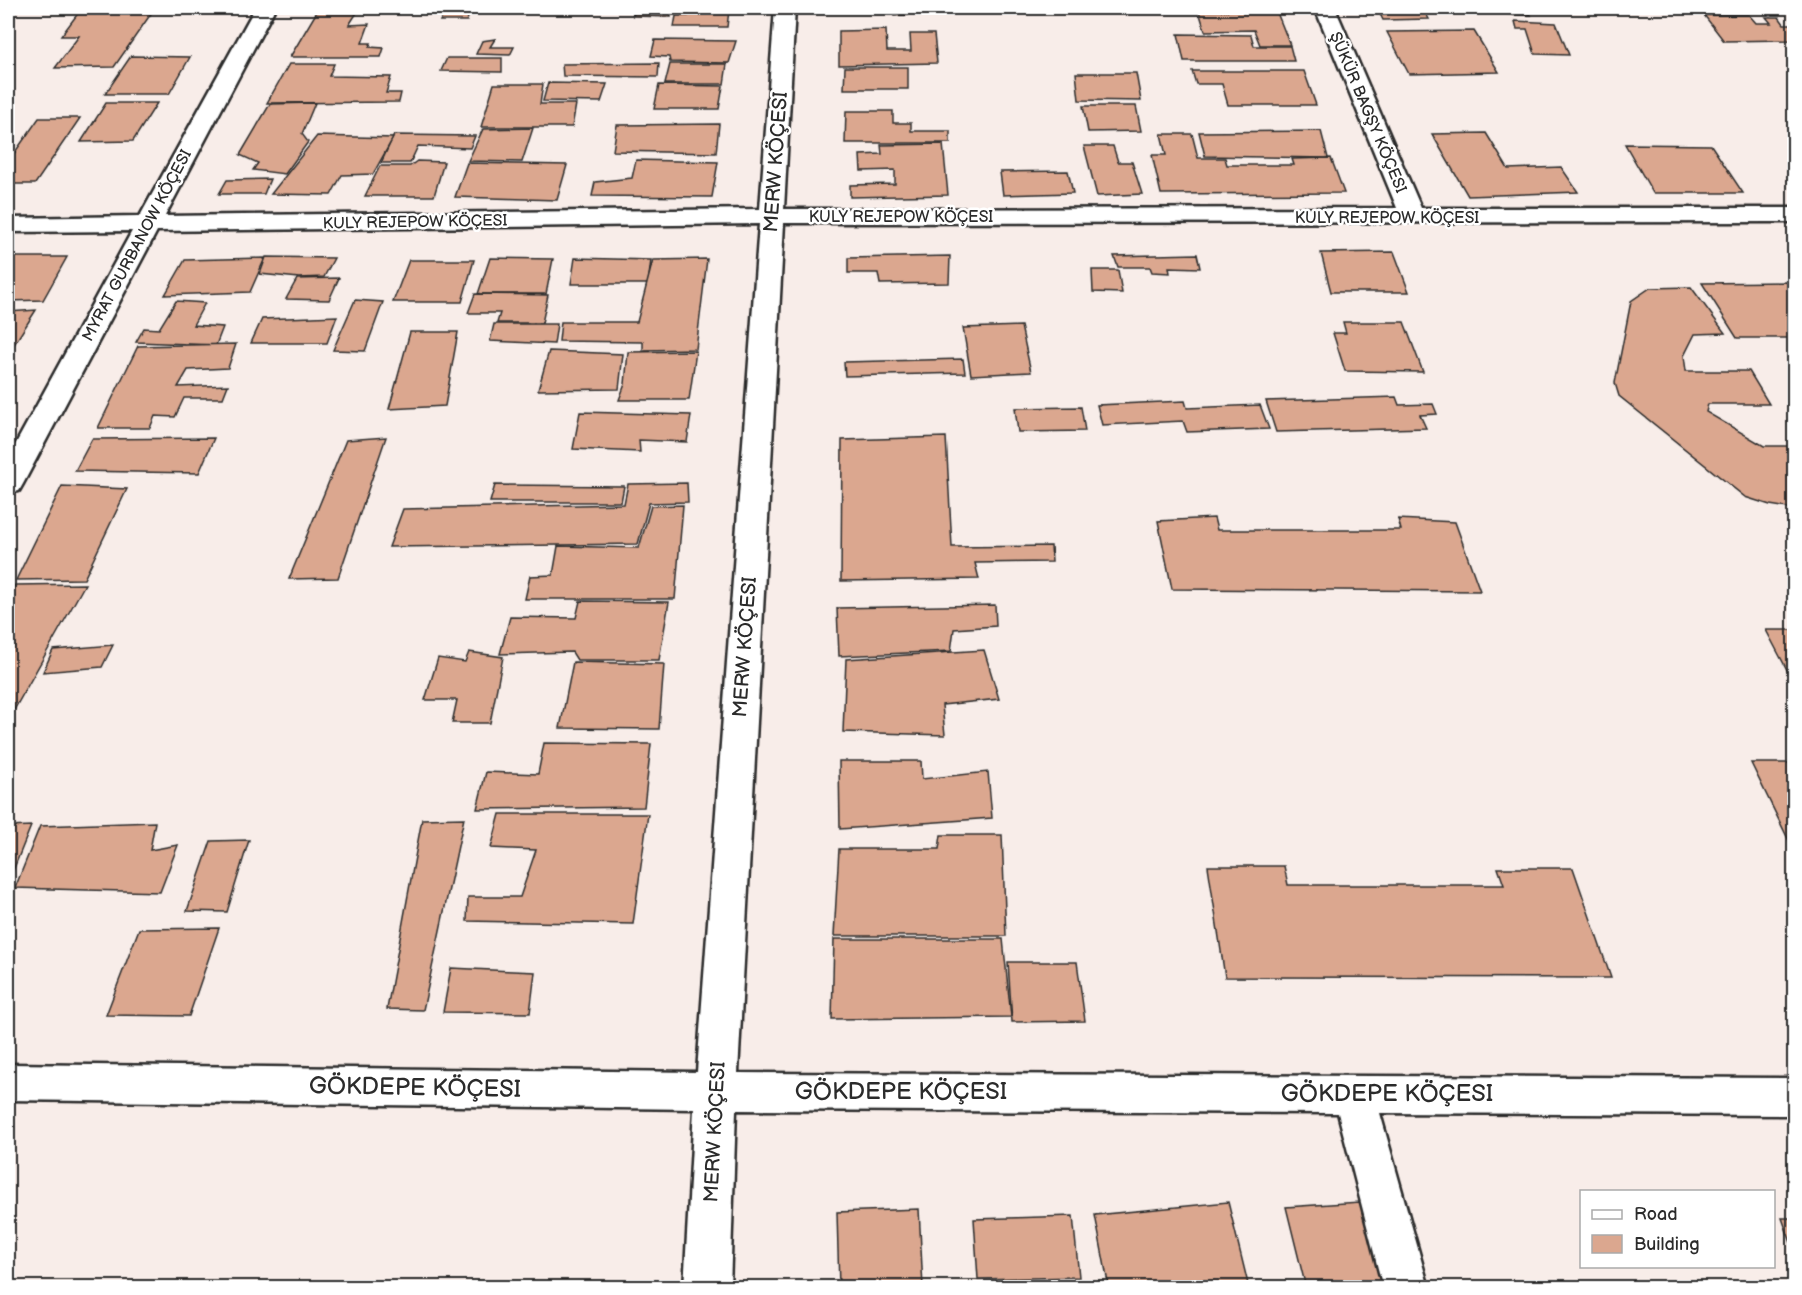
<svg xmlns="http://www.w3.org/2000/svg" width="1802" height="1295" viewBox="0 0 1802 1295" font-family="'Balsamiq Sans',sans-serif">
<rect width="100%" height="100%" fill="#f8ede9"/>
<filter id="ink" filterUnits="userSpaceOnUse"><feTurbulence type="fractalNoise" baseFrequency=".0167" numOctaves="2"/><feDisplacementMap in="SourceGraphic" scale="12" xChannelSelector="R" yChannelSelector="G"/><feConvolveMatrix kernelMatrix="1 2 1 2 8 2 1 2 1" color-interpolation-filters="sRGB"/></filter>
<g filter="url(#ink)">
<g fill="#dba78f" stroke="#2b2b2b" stroke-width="1.5">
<path d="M82,8H155L114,67L55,68L79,36H61Z"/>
<path d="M319,8H360L349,25L369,24L362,43H371L369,47L384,48L381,57H290Z"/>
<path d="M636,8L670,10L671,17L633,16Z"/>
<path d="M878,8H928L929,11H908V15L894,16V11H879Z"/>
<path d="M962,8H1018L1019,12H963Z"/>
<path d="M1377,8H1526L1531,15L1425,12L1429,19L1383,20Z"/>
<path d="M1669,8H1786L1790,12H1672Z"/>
<path d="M446,9H470L467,21H440Z"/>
<path d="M688,9L729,10L727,27H674L676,16H688Z"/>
<path d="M1276,10L1290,45H1260L1254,30L1205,31L1199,11Z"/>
<path d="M1704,15H1749L1756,23H1771L1766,17H1779L1784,24H1794V40L1724,41Z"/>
<path d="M1515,21L1556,23L1569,55L1535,54L1527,29H1517Z"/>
<path d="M886,30L887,51H911L910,34H934L937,63L839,65V31Z"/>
<path d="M1474,31L1499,72L1409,74L1387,32Z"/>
<path d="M1178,34L1251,35L1254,46H1290L1294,61H1184Z"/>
<path d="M495,39L490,47H514L510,55L476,54L482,41Z"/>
<path d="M655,40L736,41L729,63L670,62L669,57L651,56Z"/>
<path d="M131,56L190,57L169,94H105Z"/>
<path d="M447,58H502V72L441,71Z"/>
<path d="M659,63L658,77L563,76L562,64Z"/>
<path d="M289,64H334L329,76L391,77L386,93H401L399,102L267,103Z"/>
<path d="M670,64H727L724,84H665Z"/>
<path d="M845,67H908V89H844Z"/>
<path d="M1192,71H1304L1316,105H1228L1222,84H1196Z"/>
<path d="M1076,73H1136L1141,101L1079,100Z"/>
<path d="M548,83L607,84L601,102L543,101Z"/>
<path d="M494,84H543L540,104H576L572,127H481Z"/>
<path d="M659,85L723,86L719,109H654Z"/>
<path d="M106,103H157L133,141L81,142Z"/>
<path d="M315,103L302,134L308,142L285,174L253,170L258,163L240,155L270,104Z"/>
<path d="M1083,106H1136L1141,131L1088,132Z"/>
<path d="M846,111H893V123H911V131H950V143H845Z"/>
<path d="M39,118H80L35,184H8V162Z"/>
<path d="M719,124L716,153L613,151L617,125Z"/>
<path d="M533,128L522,162L468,161L483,129Z"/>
<path d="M1321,131L1328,158L1205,156L1199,132Z"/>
<path d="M1486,133L1508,169L1561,167L1578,192L1468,196L1432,134Z"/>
<path d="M1161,134H1192L1198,158H1225L1227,165H1294L1292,159L1331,158L1344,193L1161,194L1152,155H1166Z"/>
<path d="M394,135L475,136L470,148L418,146L410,163H381Z"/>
<path d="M317,136L393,138L373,174L342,175L331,195L271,194Z"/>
<path d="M943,144L948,195L850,197V185L895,184V170L861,171L860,155L882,154L881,145Z"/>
<path d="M1625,144L1711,145L1743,193H1653Z"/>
<path d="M1084,146H1113L1118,162H1132L1142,194L1097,196Z"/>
<path d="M636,160L718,162L712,197L592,196L595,182L632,178Z"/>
<path d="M417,161L444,162L434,196H365L380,166H410Z"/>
<path d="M467,163L567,165L557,200L455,197Z"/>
<path d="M1068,171L1073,193L1003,195L1000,172Z"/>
<path d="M270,179L264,194H219L227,180Z"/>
<path d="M1394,252L1409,292H1331L1321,253Z"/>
<path d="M1197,254L1200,268L1169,267L1170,273L1152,272L1150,267H1118L1114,256Z"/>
<path d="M950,256L949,283L880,284L878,273H848V258Z"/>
<path d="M12,257H67L43,300L8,301V263Z"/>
<path d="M266,257L334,258L324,277L299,278L260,274Z"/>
<path d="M265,258L250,292L165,295L185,260Z"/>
<path d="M490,258L553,259L546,294H478Z"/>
<path d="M575,258L651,260L648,284H571Z"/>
<path d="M707,259L696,349L643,350V342L559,341L561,322H637L653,260Z"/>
<path d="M409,260H474L462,302H393Z"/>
<path d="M1092,270H1118L1122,293L1093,292Z"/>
<path d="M339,278L329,300L286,299L297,279Z"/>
<path d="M1794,282V338H1737L1702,283Z"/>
<path d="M1691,287L1725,333L1695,334L1684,356L1686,371H1749L1769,404H1708L1706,412L1764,446H1794V509L1770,505L1745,497L1619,396L1615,383L1631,301L1650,288Z"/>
<path d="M475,294L548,295L542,323H497L500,313H468Z"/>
<path d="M355,300L383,302L365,351L333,350Z"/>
<path d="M176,301L205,303L193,325L223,327L216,345L136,342L144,328L159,329Z"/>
<path d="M36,310L8,354V312Z"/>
<path d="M337,316L327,343H251L262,319Z"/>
<path d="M1343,322H1404L1423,372L1345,371L1333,333H1346Z"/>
<path d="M494,324H557L554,344L490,341Z"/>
<path d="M1021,326L1031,372L971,375L963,328Z"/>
<path d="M410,332H458L445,406L389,409Z"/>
<path d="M236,344L228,368L188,370L178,387L228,385L223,398H184L175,417L155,416L150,428H98L138,346Z"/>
<path d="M549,351L623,354L619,389L538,390Z"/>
<path d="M696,351L689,400H619L625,384L628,352Z"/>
<path d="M963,359L965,373L845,376L844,362Z"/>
<path d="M1396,397L1399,405L1433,404L1437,414L1420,415L1426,428L1276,432L1266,401Z"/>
<path d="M1185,401L1187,408L1260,405L1269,429L1187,432L1183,421L1102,425L1097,405Z"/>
<path d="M1081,407L1085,431L1018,432L1015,408Z"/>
<path d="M580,412L691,415L687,442L639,440L640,452L573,449Z"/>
<path d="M386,437L338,578L289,579L346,440Z"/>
<path d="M946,437L952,547L1051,546L1052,562L975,563L979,579L841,581L842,440Z"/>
<path d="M214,438L199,473L75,471L92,439Z"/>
<path d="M687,483L688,502L649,503L638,544L389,547L403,509L624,504L628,484Z"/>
<path d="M495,485L624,486L621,502H490Z"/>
<path d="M62,486L127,489L84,579L16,580Z"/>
<path d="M683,505L675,599H525L530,576L553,575L558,546L639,548L651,506Z"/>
<path d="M1214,518L1217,530H1401L1398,519L1455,522L1480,591L1172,589L1158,521Z"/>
<path d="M85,584L14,710H8V599L15,585Z"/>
<path d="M580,601L669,602L659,660H577L572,652L500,654L510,617L576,618Z"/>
<path d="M995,605L996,626L954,629L951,651L839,656L837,608Z"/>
<path d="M1766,630H1794V683Z"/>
<path d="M113,645L102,667L43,672L53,650Z"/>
<path d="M984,650L999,699L942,705L945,735L843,732L846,659Z"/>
<path d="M469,652L503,657L490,723H452L457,700H425L438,658L465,662Z"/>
<path d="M573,662L664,664L659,729L560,728Z"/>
<path d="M544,743L651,744L644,807L477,809L486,772L538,774Z"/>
<path d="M839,761H921L922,779L988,772L992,818L840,829Z"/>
<path d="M1751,763H1794V851Z"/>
<path d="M500,814H648L633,924L467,921L468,897H520L536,850L491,848Z"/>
<path d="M464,818L423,1010L387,1009L422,819Z"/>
<path d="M155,822L150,850L178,845L160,892L15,888L40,826Z"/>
<path d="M31,826L8,883V827Z"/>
<path d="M941,835H1002L1006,936H834L839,849H939Z"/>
<path d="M249,840L227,912L187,911L211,841Z"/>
<path d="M1208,866H1284L1288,885H1504L1498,868H1573L1611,978L1225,977Z"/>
<path d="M219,928L189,1016L106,1015L139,929Z"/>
<path d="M834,939H1003L1011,1017L832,1019Z"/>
<path d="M1008,962H1077L1085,1021L1012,1022Z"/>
<path d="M451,968L535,972L530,1013L443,1012Z"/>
<path d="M1228,1202L1249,1288H1109L1095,1215Z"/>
<path d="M1360,1202L1384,1288H1306L1286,1207Z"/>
<path d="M919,1209L923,1288H839L837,1212Z"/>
<path d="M1073,1216L1079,1277L978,1279L974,1219Z"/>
<path d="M1782,1218H1794V1251Z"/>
</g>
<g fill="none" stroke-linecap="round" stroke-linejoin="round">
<g stroke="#2b2b2b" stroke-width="5">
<path id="minor" d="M255,8H275L165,216L760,209L775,8H795L784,209L1397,208L1315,8H1335L1421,208H1794V222L784,223L738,1073L1794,1078V1115L1380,1113L1429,1288H1383L1338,1113L736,1110L730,1288H684L694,1109L8,1100V1064L697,1072L759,224L157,231L23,484L19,491L8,493V458L132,231L8,232V218L140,216Z"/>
</g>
<use href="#minor" fill="#fff" fill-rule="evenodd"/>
</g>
</g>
<g text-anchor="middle" stroke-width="5" stroke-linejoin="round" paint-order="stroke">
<g font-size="16" fill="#2b2b2b" stroke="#fff">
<text transform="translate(1369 112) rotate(67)" y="6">ŞÜKÜR BAGŞY KÖÇESI</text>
<text x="901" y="222">KULY REJEPOW KÖÇESI</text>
<text x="1387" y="223">KULY REJEPOW KÖÇESI</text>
<text transform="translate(415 221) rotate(-1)" y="6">KULY REJEPOW KÖÇESI</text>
<text transform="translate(136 245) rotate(-62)" y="6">MYRAT GURBANOW KÖÇESI</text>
</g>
<g font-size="20" fill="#2b2b2b" stroke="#fff">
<text transform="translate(775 162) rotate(-86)" y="7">MERW KÖÇESI</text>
<text transform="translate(744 647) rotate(-86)" y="7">MERW KÖÇESI</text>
<text transform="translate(714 1132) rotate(-87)" y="7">MERW KÖÇESI</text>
</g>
<g font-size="24" fill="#2b2b2b" stroke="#fff">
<text transform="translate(415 1087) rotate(1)" y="8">GÖKDEPE KÖÇESI</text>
<text x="901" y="1099">GÖKDEPE KÖÇESI</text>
<text x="1387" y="1101">GÖKDEPE KÖÇESI</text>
</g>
</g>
<rect width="1802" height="1295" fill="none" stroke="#fff" stroke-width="30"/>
<rect x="15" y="15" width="1772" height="1265" fill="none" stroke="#2b2b2b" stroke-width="2" filter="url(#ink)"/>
<rect x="1580" y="1190" width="195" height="78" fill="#ffffff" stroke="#aaaaaa" stroke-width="1.5"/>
<rect x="1592" y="1210" width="30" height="9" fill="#ffffff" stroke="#aaaaaa" stroke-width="1.5"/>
<text x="1634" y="1220" font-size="18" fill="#2b2b2b">Road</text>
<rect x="1592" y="1235" width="30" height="18" fill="#dba78f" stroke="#aaaaaa" stroke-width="1.5"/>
<text x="1634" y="1250" font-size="18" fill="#2b2b2b">Building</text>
</svg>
